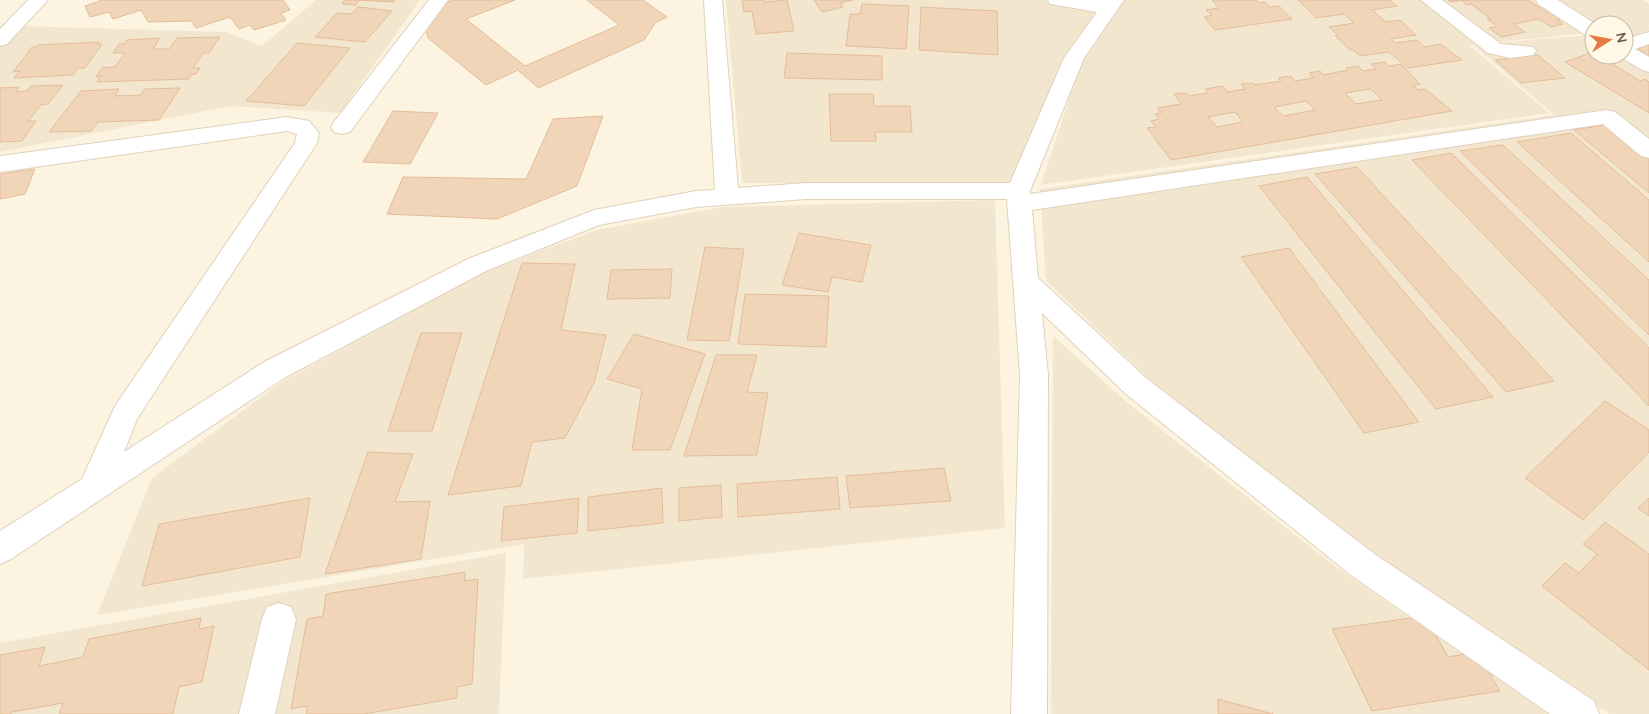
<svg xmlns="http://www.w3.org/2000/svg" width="1649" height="714" viewBox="0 0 1649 714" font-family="Quicksand,sans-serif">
<rect width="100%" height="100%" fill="#fcf4e0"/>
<g fill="#f3e6cf">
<path d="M316,0H420L340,113L230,106L0,152V45L18,26L226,32L262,46Z"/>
<path d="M726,0H1104L1066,56L1013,183H742Z"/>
<path d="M1122,0H1643L1649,4V70L1624,55V25H1594L1588,33L1469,45L1549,113L1041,185L1082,59Z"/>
<path d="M1589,35L1594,38V55H1622L1649,71V714H1609L1378,556L1161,390L1046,281L1040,189L1554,115L1473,45Z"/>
<path d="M995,200L1005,528L523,579L524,544L97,615L152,478L280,383L486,271L597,230L722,207Z"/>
<path d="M1053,336L1129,404L1332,564L1548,714H1051Z"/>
<path d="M506,553L499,714H0V643Z"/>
</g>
<g fill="#f1d5b8" stroke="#e3bd99" fill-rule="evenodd">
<path d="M102,0H283L290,10L281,13L286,20L254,30L250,25L239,29L230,17L196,28L191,21L148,22L141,10L113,19L109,12L90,17L85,6Z"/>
<path d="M345,0H395L393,2L359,0L356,5L342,4Z"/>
<path d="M453,0H515L466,19L525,66L619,25L587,0H643L667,17L656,22L644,40L538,88L518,70L486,85L428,38L424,23L435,7Z"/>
<path d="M742,0H764V2L787,0L794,31L756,34L752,11L744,12Z"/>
<path d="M814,0H853L840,3L843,7L822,12Z"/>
<path d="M1212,0H1256L1259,3L1265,2L1269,7L1279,6L1292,19L1215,30L1204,17L1212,15L1206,10L1219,8Z"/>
<path d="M1298,0H1390L1397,6L1372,10L1386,22L1400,20L1416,35L1391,39L1395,43L1417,40L1424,47L1440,44L1462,60L1408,68L1389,52L1360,56L1353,50H1350L1335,36L1338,35L1329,27L1354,23L1344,14L1316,18Z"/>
<path d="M1448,0H1528L1546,12L1553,11L1565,19L1557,20L1563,24L1551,27L1539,19L1514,24L1525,32L1501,37L1489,28L1497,26L1487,19H1491L1471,4L1467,5L1461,0L1451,2Z"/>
<path d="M862,4L909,6L906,49L846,46L850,14H860Z"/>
<path d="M358,7L392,11L365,42L315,37L337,13L352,14Z"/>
<path d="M921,7L997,11L998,55L919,50Z"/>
<path d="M220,37L209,53H203L193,68H200L196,74H192L189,79L97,82L101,76L96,77L102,68L115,67L125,53H113L119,44H124L127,40L160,38L153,49H169L177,38Z"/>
<path d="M1649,41V59L1641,54L1645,53L1636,48Z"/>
<path d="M99,42L97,44H102L85,68H78L73,75L14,78L20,71L13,72L32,47H37L38,45Z"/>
<path d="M297,43L350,48L304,106L246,101Z"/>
<path d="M1593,52L1640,81L1645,79L1649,82V113L1565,62Z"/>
<path d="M787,53L882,56V80L784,78Z"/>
<path d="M1538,55L1565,78L1521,83L1495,60Z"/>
<path d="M1385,62L1389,66L1401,64L1420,84L1413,85L1418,90L1425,89L1452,111L1171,160L1147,128L1156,127L1151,121L1159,119L1155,114L1161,113L1157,108L1181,104L1174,94L1186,93L1188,96L1208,93L1205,89L1223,86L1228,92L1245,89L1241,84L1253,83L1255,85L1281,81L1278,78L1291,76L1295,81L1313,78L1309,73L1320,71L1323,75L1348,70L1346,68L1358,66L1363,71L1376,69L1371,64ZM1371,89L1382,100L1356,104L1345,93ZM1306,101L1315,110L1283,116L1274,107ZM1235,112L1243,122L1217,127L1208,117Z"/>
<path d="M63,85L48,104L41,105L28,121H36L22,141L0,142V88L19,87L16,92L27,91L31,86Z"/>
<path d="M180,88L159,120L98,122L91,131L49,132L81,91L119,89L115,96L140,95L145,89Z"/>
<path d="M829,94H873L874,106H910L912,132H875L876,141H831Z"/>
<path d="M393,111L438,113L410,164L363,162Z"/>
<path d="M603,116L577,186L497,219L387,214L403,177L526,179L553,119Z"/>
<path d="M1616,123L1649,150V193L1574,130Z"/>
<path d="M1571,133L1649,200V262L1517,142Z"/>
<path d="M1503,145L1649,280V335L1460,151Z"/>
<path d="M1451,153L1649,348V406L1412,160Z"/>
<path d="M1357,167L1554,381L1506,392L1315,174Z"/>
<path d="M35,169L25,194L0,199V174Z"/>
<path d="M1307,177L1493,397L1436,409L1259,186Z"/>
<path d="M799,233L871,245L862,282L832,277L828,292L782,285Z"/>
<path d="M705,247L744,249L729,341L687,340Z"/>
<path d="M1289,248L1419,422L1364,433L1241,257Z"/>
<path d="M522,263L575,264L561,330L606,335L594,383L565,438L532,442L521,486L448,495Z"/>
<path d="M672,269L670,298L607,299L611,270Z"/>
<path d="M745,294L829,296L826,347L738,344Z"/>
<path d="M421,333H462L432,431H388Z"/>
<path d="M634,334L705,354L670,450H632L642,389L607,379Z"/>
<path d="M716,355H757L747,392L768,393L757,455L684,456Z"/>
<path d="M1605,401L1649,430V452L1583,520L1525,478Z"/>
<path d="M368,452L413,454L395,502L430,501L421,559L325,574Z"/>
<path d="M944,468L951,501L850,508L846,476Z"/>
<path d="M837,477L840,509L738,517L737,484Z"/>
<path d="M721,485L722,517L679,521V488Z"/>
<path d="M662,488L663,523L588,531V497Z"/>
<path d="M310,498L300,557L142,586L159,524Z"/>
<path d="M579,498L577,533L501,541L504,507Z"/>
<path d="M1649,498V516L1638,508Z"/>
<path d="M1605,522L1649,554V670L1542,586L1565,563L1579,573L1597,554L1583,544Z"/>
<path d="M465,572V581L478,579L472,684L457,687V698L364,714H306L307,706L291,709L307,619L323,616L326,594Z"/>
<path d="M1425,616L1448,657L1477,652L1500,691L1372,711L1332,629Z"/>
<path d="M201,618L199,629L214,626L202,682L179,687L173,714H59L63,703L12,712L11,714H0V655L45,647L39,666L83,657L89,639Z"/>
<path d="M1218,699L1273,714H1218Z"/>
</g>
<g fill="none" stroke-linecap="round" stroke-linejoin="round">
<g stroke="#e0d1bc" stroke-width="2">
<g id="minor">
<path d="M28,0H48L7,44L0,46V29Z"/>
<path d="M429,0H448L350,132L342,134L334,132L331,127L334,122Z"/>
<path d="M704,0H722L738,188L806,183H1010L1064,58L1097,12L1050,4L1048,0H1124L1084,58L1030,191V194L1607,110L1615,112L1649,139V158L1641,156L1603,124L1032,210L1038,278L1146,378L1373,553L1594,701L1599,714H1550L1351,575L1126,394L1042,313L1048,375L1047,714H1011L1020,375L1007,199H806L696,207L599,225L486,271L284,378L11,559L0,564V531L82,479L115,406L295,143L297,134L287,131L0,172V156L287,117L309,121L319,133L317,143L137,419L124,452L264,362L468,259L594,210L696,191L715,190Z"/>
<path d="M1421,0H1442L1501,44L1533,47L1536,51L1533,55L1510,58L1488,53Z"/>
<path d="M1536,0H1558L1597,25H1594V38L1587,36L1538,4Z"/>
<path d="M1649,32V44L1635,49L1649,57V72L1642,70L1617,55H1624V39Z"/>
<path d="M279,603L291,607L296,619L275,714H239L262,619L267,607Z"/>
</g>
</g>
<use href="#minor" fill="#fff" fill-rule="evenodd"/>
</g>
<g transform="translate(1609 40) rotate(79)"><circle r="24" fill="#fff8e6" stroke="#c7b9a7"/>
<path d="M0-4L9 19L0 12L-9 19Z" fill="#e67a45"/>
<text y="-8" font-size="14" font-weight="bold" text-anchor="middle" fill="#725b48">N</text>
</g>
</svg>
